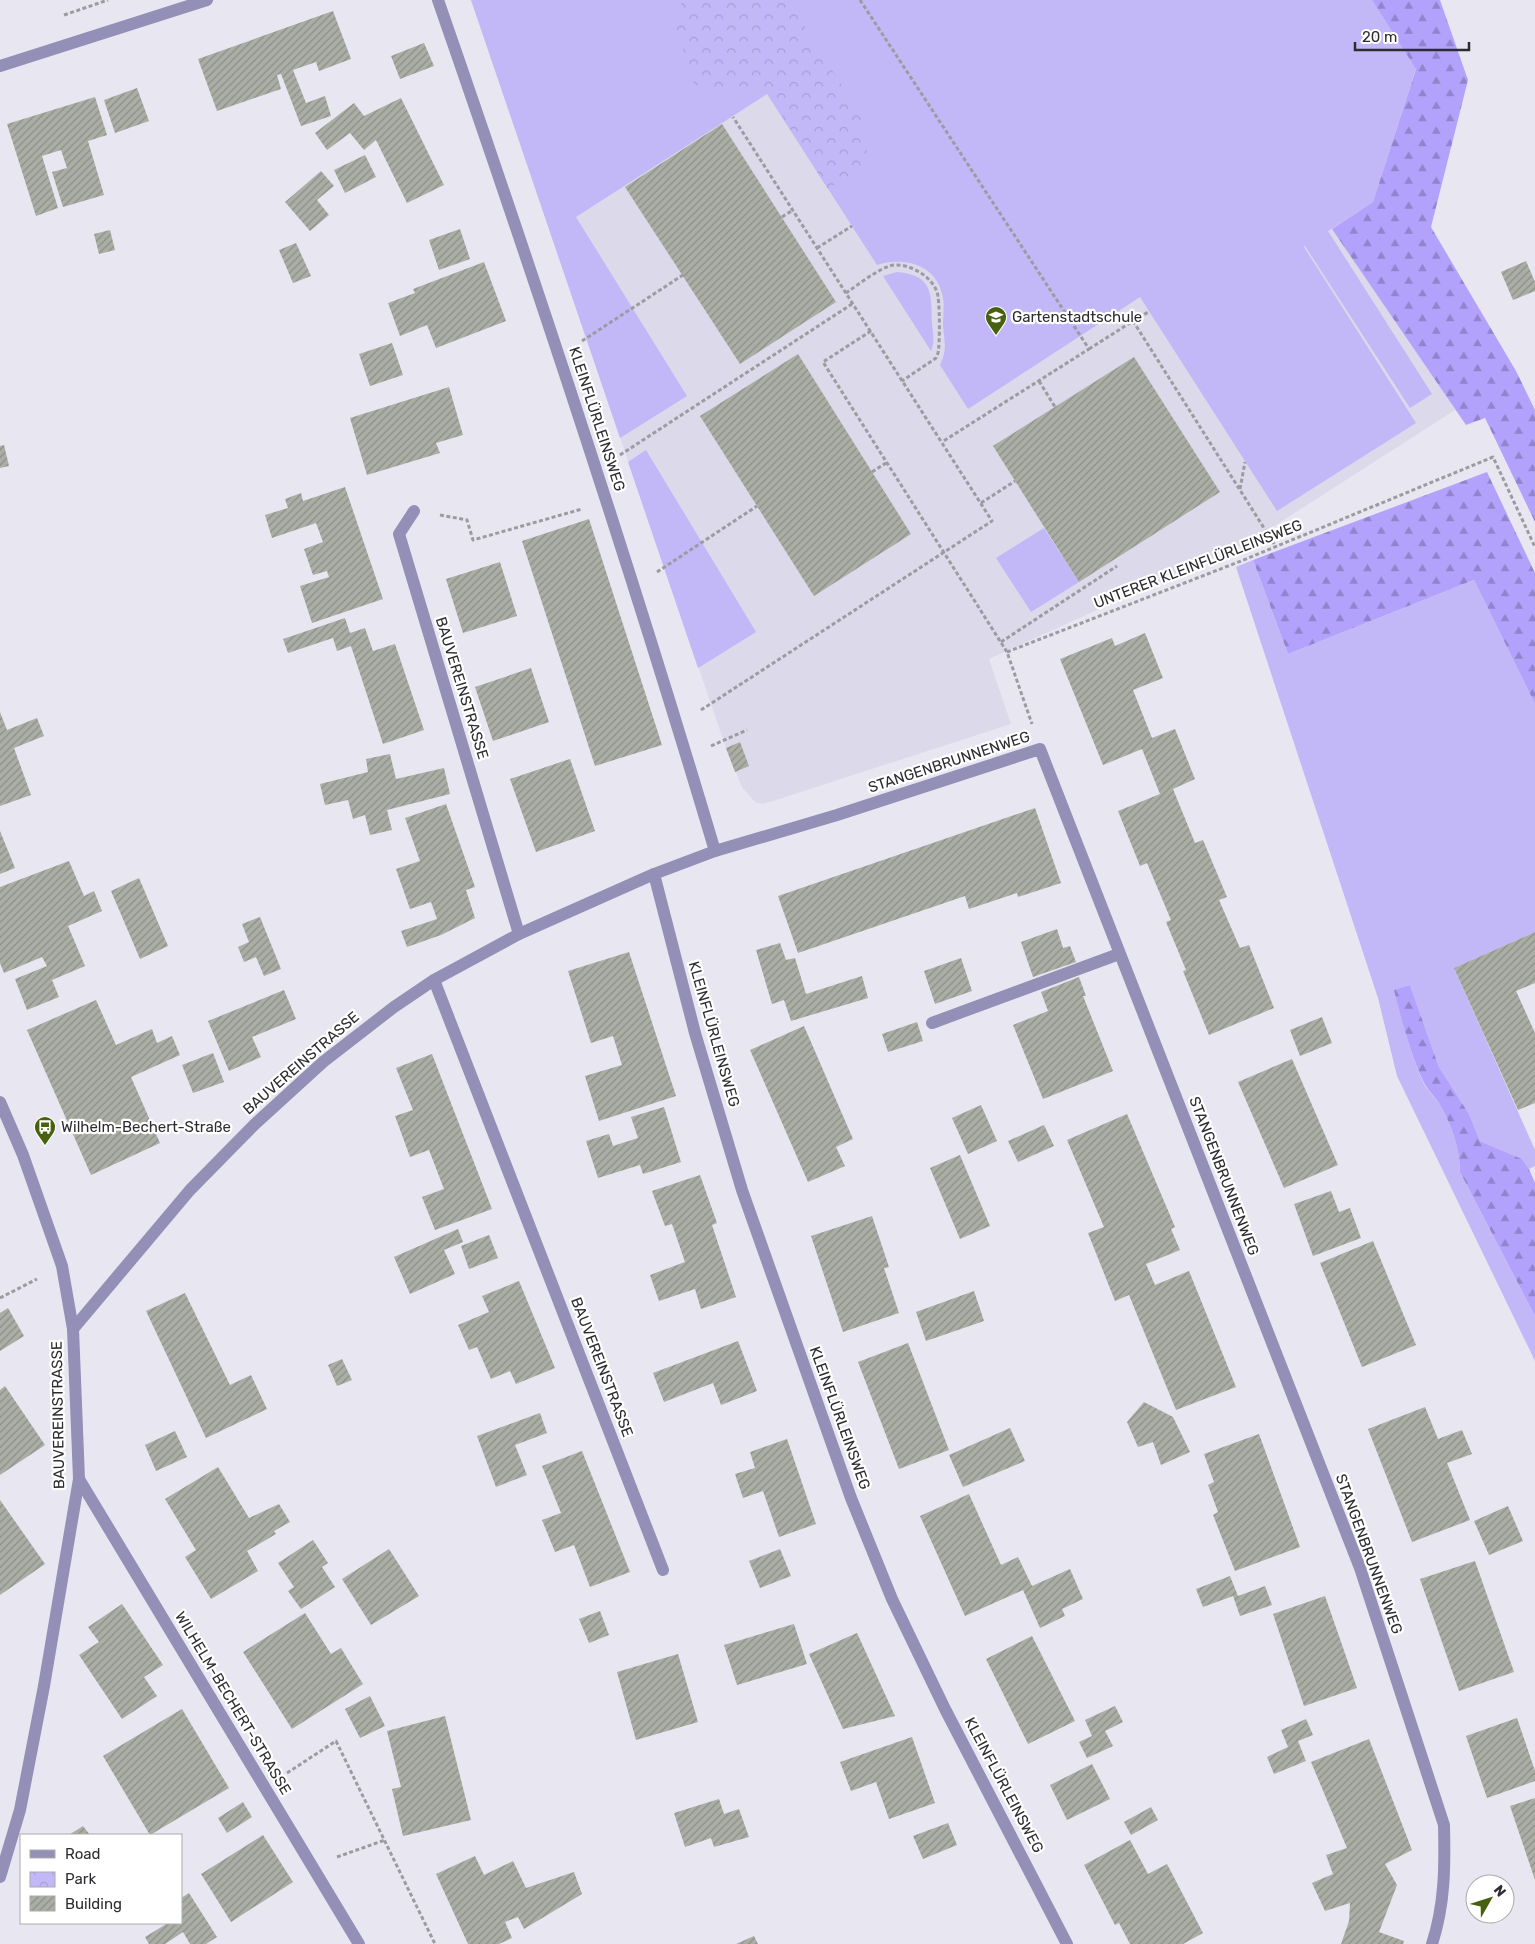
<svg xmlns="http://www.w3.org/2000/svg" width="1535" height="1944" viewBox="0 0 1535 1944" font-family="Rubik,sans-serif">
<defs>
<pattern id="forest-firs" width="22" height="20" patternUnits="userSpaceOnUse" patternTransform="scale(1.25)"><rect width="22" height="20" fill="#b2a2fc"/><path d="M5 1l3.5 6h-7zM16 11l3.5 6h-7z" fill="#9184cc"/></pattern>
<pattern id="park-crowns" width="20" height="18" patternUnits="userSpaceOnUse" patternTransform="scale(1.25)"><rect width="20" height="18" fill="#c2b8f7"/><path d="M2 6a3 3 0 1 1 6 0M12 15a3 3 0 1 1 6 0" fill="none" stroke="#a79ed4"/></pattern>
<pattern id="building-hatch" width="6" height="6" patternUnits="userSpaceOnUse" patternTransform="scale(1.25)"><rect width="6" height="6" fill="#abaea5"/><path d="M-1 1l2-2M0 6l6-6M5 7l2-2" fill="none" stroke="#8c8e87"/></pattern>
</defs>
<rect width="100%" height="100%" fill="#e8e7f1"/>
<path fill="#dbd9ea" d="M471,0H1374L1419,68L1361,261L1455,410L1254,539L989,659L1011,724L773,801L762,804L755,802L742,787L726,748Z"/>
<g fill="#c2b8f7">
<path d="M471,0H1372L1416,68L1373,202L1328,231L1432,394L1410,408L1305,246L1304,247L1416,423L1277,511L1140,297L968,409L940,365C948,348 944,342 943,324C943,315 945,303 942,294C935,263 902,257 877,265L767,94L576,217L687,396L620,438Z"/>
<path d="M897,272C934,275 931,295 932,324C933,333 935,343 931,351L883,276Z"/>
<path d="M646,450L756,632L698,668L628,462Z"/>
<path d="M1044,528L1079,582L1031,612L996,558Z"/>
<path d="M1253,560L1288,654L1474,580L1535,704V932L1454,968L1535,1150V1166L1529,1169L1522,1159L1480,1141L1469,1114L1439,1067L1410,985L1395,990C1402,1021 1410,1053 1423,1082C1427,1090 1434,1096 1439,1103C1451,1124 1460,1148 1460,1172L1535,1316V1361L1397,1076L1378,998L1236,567Z"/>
</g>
<g fill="url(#forest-firs)">
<path d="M1372,0H1440L1468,80L1431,227L1516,371L1535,410V522L1485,418L1466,425L1332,229L1373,202L1416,69Z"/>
<path d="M1487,472L1535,573V704L1474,580L1288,654L1253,560Z"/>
<path d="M1410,985L1439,1067L1469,1114L1480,1141L1522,1159L1529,1169L1535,1183V1316L1460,1172C1460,1148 1451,1124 1439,1103C1434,1096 1427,1089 1423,1081C1410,1053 1402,1021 1394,990Z"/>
</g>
<path fill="url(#park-crowns)" d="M684,0H788L861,116L869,164L828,189L768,94L694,85L673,16Z"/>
<g fill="url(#building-hatch)">
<path d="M333,11L351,59L319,71L316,62L293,70L306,103L325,96L331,116L301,126L281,74L277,75L281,89L217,111L198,59Z"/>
<path d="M424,43L434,66L400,79L391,56Z"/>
<path d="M137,88L149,121L115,133L104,100Z"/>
<path d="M95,97L107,135L88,141L104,195L63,207L52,172L67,168L61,150L42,156L58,208L36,216L7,124Z"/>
<path d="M401,98L444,185L407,203L376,140L364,150L350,133L327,150L315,133L354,103L364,116Z"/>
<path d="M722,124L836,302L740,364L625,187Z"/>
<path d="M365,155L376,177L345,193L334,170Z"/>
<path d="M321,171L334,186L317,200L329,215L310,231L285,202Z"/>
<path d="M460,229L470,259L439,270L429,240Z"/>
<path d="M110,230L115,250L99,254L94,234Z"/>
<path d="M296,243L311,276L293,283L279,250Z"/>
<path d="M1526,261L1535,282V291L1513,300L1501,272Z"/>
<path d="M484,262L506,321L436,348L427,325L400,336L388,303L415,293L413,289Z"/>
<path d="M392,343L403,375L370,386L359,354Z"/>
<path d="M798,354L911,534L814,596L700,416Z"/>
<path d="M1134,357L1220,492L1079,582L993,446Z"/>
<path d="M449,387L463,435L436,443L440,453L367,475L350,418Z"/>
<path d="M4,445L9,466L0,468V446Z"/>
<path d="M345,487L383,599L312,623L300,586L329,577L327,571L313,575L304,549L323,542L316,523L272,538L265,515L288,508L285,499L301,493L303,501Z"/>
<path d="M589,519L662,745L595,766L522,541Z"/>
<path d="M500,562L517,616L463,633L446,579Z"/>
<path d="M345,618L350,633L365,628L373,651L395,644L424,730L383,744L351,646L337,651L333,638L288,653L283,639Z"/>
<path d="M1145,633L1163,678L1133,690L1152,738L1175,729L1195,779L1173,789L1195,843L1203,840L1227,897L1219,900L1240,948L1249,945L1274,1008L1209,1035L1183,971L1186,970L1166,922L1171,920L1147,863L1140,866L1118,811L1160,794L1142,749L1103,765L1060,659L1112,638L1115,646Z"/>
<path d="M531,668L549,722L493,741L475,687Z"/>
<path d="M0,712L7,730L37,718L44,736L14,748L31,795L0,806Z"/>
<path d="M740,742L749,766L735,772L726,748Z"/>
<path d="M390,754L396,779L444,768L450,794L387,810L392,830L370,835L365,815L353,819L348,800L325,805L320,784L368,772L366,759Z"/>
<path d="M570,759L595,831L536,852L510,779Z"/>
<path d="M446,804L475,887L466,890L475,918L441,935L407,947L401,931L437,919L431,902L410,909L396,869L420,861L405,818Z"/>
<path d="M1035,808L1061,883L1018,897L1017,893L969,909L965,896L798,953L778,896Z"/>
<path d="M0,831L15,868L0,874Z"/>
<path d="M69,861L84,896L94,891L102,911L68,926L85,966L52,980L59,997L27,1010L15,979L47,966L42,957L4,973L0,963V887Z"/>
<path d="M139,878L168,946L140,959L111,891Z"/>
<path d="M260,917L281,969L264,976L256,957L244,962L238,947L249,942L242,924Z"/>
<path d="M1057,929L1063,948L1070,946L1076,962L1033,977L1021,942Z"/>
<path d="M1535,932V983L1516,991L1535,1033V1103L1518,1110L1454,968Z"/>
<path d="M780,943L786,960L795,958L806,994L862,976L868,998L791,1021L784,1000L772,1004L756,950Z"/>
<path d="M629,952L676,1096L599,1121L585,1076L622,1065L613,1036L591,1043L568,971Z"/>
<path d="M961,958L972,991L935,1004L924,971Z"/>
<path d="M1079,977L1086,996H1083L1113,1071L1043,1099L1013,1025L1048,1011L1041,992Z"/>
<path d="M284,990L296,1019L252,1037L261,1057L229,1071L208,1021Z"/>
<path d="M96,1000L116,1045L152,1029L157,1043L172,1036L180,1055L131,1077L160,1143L91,1175L27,1030Z"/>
<path d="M1322,1017L1332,1043L1300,1056L1290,1030Z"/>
<path d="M917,1022L923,1041L888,1052L882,1034Z"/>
<path d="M804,1026L853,1139L836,1147L845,1166L808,1182L750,1050Z"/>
<path d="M213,1053L224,1082L193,1093L182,1065Z"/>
<path d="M432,1054L492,1209L435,1230L422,1197L444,1189L429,1150L410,1157L395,1116L413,1110L396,1068Z"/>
<path d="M1292,1059L1338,1165L1284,1188L1238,1082Z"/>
<path d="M981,1105L997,1141L968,1154L952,1118Z"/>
<path d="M664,1107L681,1162L643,1174L640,1165L598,1178L586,1141L609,1134L613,1146L638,1138L631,1117Z"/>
<path d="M1127,1114L1175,1227L1171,1229L1180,1250L1146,1264L1155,1285L1189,1271L1236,1387L1176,1410L1129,1295L1115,1301L1088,1233L1104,1227L1067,1140Z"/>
<path d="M1044,1125L1054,1146L1018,1162L1008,1141Z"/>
<path d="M960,1155L990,1226L960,1239L930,1168Z"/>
<path d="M700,1175L717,1223L712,1225L736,1297L701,1309L695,1289L659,1301L650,1275L685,1262L672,1224L665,1226L652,1191Z"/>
<path d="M1331,1191L1339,1212L1350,1208L1361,1238L1313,1256L1294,1204Z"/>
<path d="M872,1216L889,1267L884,1268L899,1313L843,1332L811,1236Z"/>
<path d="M458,1229L463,1242L444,1250L455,1274L410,1294L394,1257Z"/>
<path d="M489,1235L498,1258L469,1269L461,1246Z"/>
<path d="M1373,1241L1416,1345L1362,1367L1320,1263Z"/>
<path d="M519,1281L555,1368L516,1384L510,1371L491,1379L477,1347L469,1350L458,1325L489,1312L482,1296Z"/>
<path d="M974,1291L984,1321L926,1341L916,1312Z"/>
<path d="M185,1293L230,1385L251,1375L267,1409L206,1438L146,1311Z"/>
<path d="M8,1308L24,1336L0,1351V1313Z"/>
<path d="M738,1341L757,1391L721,1405L713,1383L664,1402L653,1373Z"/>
<path d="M908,1343L949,1450L899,1469L858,1362Z"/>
<path d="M342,1359L352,1380L337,1386L328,1365Z"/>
<path d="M5,1386L45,1445L0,1475V1390Z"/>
<path d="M1144,1402L1173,1417L1190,1452L1161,1465L1153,1442L1138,1447L1127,1422Z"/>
<path d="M1425,1407L1438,1439L1462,1430L1472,1454L1447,1463L1470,1520L1412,1542L1368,1429Z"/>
<path d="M540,1413L547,1433L515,1445L527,1475L496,1487L477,1436Z"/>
<path d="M1010,1428L1025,1461L963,1487L949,1455Z"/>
<path d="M175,1431L187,1457L156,1471L145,1445Z"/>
<path d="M1259,1434L1300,1547L1235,1571L1213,1515L1218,1512L1208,1485L1214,1482L1204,1454Z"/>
<path d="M787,1439L816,1524L779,1537L763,1491L743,1498L735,1474L755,1468L750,1452Z"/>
<path d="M582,1451L630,1572L590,1587L574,1545L555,1552L542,1520L561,1513L542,1466Z"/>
<path d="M218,1467L249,1518L279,1504L290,1522L274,1531L276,1534L247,1551L258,1571L211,1599L185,1557L196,1550L165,1499Z"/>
<path d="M969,1494L1001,1565L1018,1557L1032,1586L1070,1569L1083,1599L1062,1609L1065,1616L1040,1628L1023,1590L965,1616L920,1516Z"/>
<path d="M0,1500L45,1564L0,1595Z"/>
<path d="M1508,1506L1523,1541L1489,1555L1474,1521Z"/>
<path d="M313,1540L328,1563L322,1567L335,1587L301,1609L288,1591L294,1587L278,1563Z"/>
<path d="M389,1549L419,1596L371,1625L342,1579Z"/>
<path d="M780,1549L791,1576L760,1588L749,1561Z"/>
<path d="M1475,1561L1514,1672L1459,1691L1420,1579Z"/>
<path d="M1230,1576L1238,1596L1265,1586L1272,1605L1240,1616L1233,1596L1203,1607L1196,1589Z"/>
<path d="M1325,1596L1357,1688L1304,1706L1273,1614Z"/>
<path d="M122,1604L163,1665L144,1677L157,1696L122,1719L79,1655L99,1642L88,1627Z"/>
<path d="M600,1611L609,1635L589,1643L579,1619Z"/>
<path d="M305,1613L331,1654L341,1648L363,1684L292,1729L243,1652Z"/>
<path d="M794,1624L807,1664L737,1685L724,1645Z"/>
<path d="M857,1633L895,1716L843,1729L809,1654Z"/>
<path d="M1032,1636L1075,1721L1028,1744L986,1659Z"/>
<path d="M678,1654L698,1722L636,1740L617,1672Z"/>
<path d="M370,1696L385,1726L360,1738L345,1709Z"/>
<path d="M1115,1706L1123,1722L1105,1731L1113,1746L1087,1758L1079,1742L1092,1736L1085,1720Z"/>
<path d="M182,1709L229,1788L150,1835L103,1756Z"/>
<path d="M445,1716L471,1820L403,1836L392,1789L401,1787L387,1731Z"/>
<path d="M1517,1718L1535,1771V1781L1487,1798L1466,1736Z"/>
<path d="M1306,1719L1313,1735L1298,1741L1306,1761L1274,1774L1267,1757L1288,1747L1281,1730Z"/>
<path d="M912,1737L935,1803L889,1819L876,1782L851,1791L840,1762Z"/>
<path d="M1369,1739L1412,1850L1385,1864L1397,1885L1379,1932L1404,1941L1403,1944H1341L1349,1921L1350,1903L1325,1911L1312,1883L1333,1874L1326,1855L1347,1848L1311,1762Z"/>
<path d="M1092,1764L1110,1799L1067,1820L1050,1785Z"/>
<path d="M1535,1798V1880L1510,1806Z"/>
<path d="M719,1799L724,1814L739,1809L749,1837L714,1847L711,1838L685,1847L674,1813Z"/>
<path d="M243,1802L252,1817L227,1833L218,1818Z"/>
<path d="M1151,1807L1158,1820L1131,1835L1124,1822Z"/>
<path d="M948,1823L957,1845L923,1859L913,1836Z"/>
<path d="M83,1826L90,1835H69Z"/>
<path d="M263,1835L293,1882L231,1922L201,1874Z"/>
<path d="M1130,1840L1148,1874L1167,1864L1203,1933L1183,1944H1130L1119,1923L1115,1925L1084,1865Z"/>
<path d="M475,1856L484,1875L513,1861L526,1888L574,1872L582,1894L524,1929L518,1917L505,1922L512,1938L499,1944H468L436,1874Z"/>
<path d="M189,1893L217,1937L206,1944H190L183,1932L165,1944H149L145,1937L168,1923H181V1898Z"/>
<path d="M754,1936L758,1944H736Z"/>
</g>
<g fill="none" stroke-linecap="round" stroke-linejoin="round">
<g stroke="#9c9ba2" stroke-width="3" stroke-dasharray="4 2.5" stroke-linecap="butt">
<path d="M860,0L1089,349L942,442"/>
<path d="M64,15L108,0"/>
<path d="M782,217L793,210"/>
<path d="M817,248L852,226"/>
<path d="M846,293C859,284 874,272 889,266C906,261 931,275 937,292C940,299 940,345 938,353L936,358L902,381"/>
<path d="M1133,321L1150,311"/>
<path d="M871,331L823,362L1007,652L1032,724"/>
<path d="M582,341L683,275"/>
<path d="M1089,349L1133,321L1276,547"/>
<path d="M1039,381L1055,407"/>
<path d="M620,455L852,304"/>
<path d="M872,472L886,463"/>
<path d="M1240,489L1245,462"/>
<path d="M981,503L1015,481"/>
<path d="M440,515L467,520L473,540L582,509"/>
<path d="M657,572L757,506"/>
<path d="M1001,642L1117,566"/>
<path d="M1007,652L1241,561L1493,457L1535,547"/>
<path d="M701,710L992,521L733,117"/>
<path d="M711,746L747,730"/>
<path d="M0,1298L37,1279"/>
<path d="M287,1773L336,1741L435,1944"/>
<path d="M337,1857L385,1840"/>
</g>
<g stroke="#948fb6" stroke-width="12">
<path d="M438,0C536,282 630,565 715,851"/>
<path d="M0,66L207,0"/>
<path d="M414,511L399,534L519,934"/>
<path d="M654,874L695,1033L742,1190L851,1498L892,1599L945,1709L1067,1944"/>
<path d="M434,980L663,1570"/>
<path d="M932,1023L1119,954"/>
<path d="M0,1102L23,1155L62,1266L73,1329L79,1479L44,1686L20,1810L0,1877"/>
<path d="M73,1329L190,1190L255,1124L323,1062L394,1007L434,980L519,934L654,874L715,851L837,815L1040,749L1360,1568L1444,1825C1445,1866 1445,1904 1432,1944"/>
<path d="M79,1479L359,1944"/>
</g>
</g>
<defs>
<g id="school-pin" transform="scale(1.125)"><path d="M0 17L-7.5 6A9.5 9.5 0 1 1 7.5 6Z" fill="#486110" stroke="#fff"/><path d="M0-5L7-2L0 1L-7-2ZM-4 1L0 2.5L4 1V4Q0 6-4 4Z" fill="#fff"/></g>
<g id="bus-pin" transform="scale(1.125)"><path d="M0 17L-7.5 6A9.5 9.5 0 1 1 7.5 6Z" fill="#486110" stroke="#fff"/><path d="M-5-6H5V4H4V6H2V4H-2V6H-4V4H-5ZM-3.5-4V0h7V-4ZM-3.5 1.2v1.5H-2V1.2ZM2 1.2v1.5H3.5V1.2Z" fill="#fff"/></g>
</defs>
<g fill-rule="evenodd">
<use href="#school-pin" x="996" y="317"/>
<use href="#bus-pin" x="45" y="1127"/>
</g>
<g text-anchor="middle" stroke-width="4.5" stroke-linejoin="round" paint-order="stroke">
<g font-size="15" fill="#2d2c30" stroke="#fff" text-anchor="start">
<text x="1012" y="322">Gartenstadtschule</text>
<text x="61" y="1132">Wilhelm-Bechert-Straße</text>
</g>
<g font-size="15" fill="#2d2c30" stroke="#fff">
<text transform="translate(597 419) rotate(72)" y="5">KLEINFLÜRLEINSWEG</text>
<text transform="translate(1198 564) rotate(-21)" y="5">UNTERER KLEINFLÜRLEINSWEG</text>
<text transform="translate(462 688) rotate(73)" y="5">BAUVEREINSTRASSE</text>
<text transform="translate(949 762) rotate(-18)" y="5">STANGENBRUNNENWEG</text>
<text transform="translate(714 1034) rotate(74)" y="5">KLEINFLÜRLEINSWEG</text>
<text transform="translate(301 1063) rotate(-41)" y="5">BAUVEREINSTRASSE</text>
<text transform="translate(1224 1176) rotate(69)" y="5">STANGENBRUNNENWEG</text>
<text transform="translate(602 1367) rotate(69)" y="5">BAUVEREINSTRASSE</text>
<text transform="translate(58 1415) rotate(-91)" y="5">BAUVEREINSTRASSE</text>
<text transform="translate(840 1418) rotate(70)" y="5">KLEINFLÜRLEINSWEG</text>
<text transform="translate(1369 1554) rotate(70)" y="5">STANGENBRUNNENWEG</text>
<text transform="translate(233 1703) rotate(59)" y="5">WILHELM-BECHERT-STRASSE</text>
<text transform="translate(1004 1785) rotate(62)" y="5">KLEINFLÜRLEINSWEG</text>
</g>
</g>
<rect x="20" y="1834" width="162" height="90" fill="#ffffff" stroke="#ababac"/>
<rect x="30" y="1850" width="25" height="8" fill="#948fb6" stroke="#ababac"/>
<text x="65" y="1859" font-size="15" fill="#2d2c30">Road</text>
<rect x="30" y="1872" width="25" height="15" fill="url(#park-crowns)" stroke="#ababac"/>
<text x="65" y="1884" font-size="15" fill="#2d2c30">Park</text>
<rect x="30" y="1896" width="25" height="15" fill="url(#building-hatch)" stroke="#ababac"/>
<text x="65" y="1909" font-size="15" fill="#2d2c30">Building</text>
<g transform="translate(1490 1899) rotate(51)"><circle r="24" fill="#ffffff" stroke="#ababac"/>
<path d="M0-4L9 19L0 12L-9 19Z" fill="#486110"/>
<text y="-8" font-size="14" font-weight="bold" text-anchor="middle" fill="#2d2c30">N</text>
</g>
<path d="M1355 42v8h114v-8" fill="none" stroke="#2d2c30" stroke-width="2.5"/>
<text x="1362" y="42" font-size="15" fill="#2d2c30" stroke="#ffffff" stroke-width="4" paint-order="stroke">20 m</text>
</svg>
